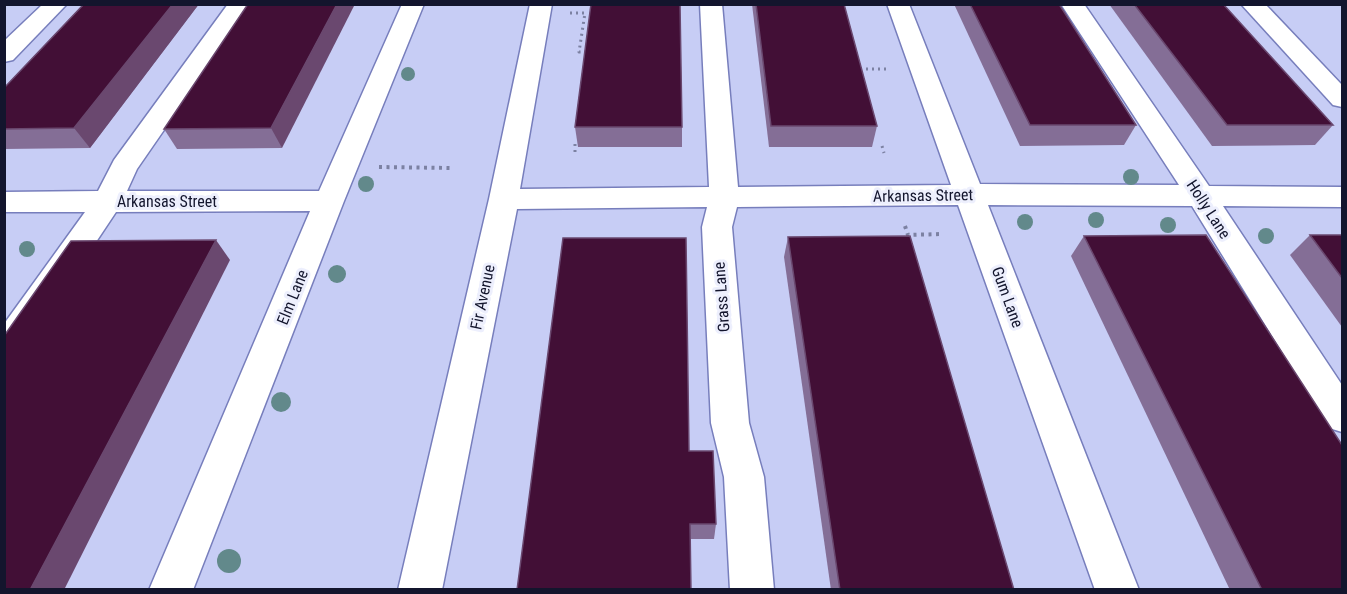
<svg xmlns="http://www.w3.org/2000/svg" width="1347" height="594" viewBox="0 0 1347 594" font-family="'Roboto Condensed',sans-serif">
<rect width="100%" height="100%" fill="#c7cdf5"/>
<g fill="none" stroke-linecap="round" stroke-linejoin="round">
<g stroke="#777ebc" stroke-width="3">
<g id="minor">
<path d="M43,4H67L13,60L4,62V41Z"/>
<path d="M228,4H251L137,169L127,191H319L402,4H424L344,201L193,590H149L310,211L116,212L16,362L4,366V324L85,212H4V192L98,191L114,160Z"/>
<path d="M530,4H552L520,189L709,187L700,4H722L738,187L951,185L887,4H909L980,184L1179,185L1061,4H1084L1209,186L1342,187V207L1223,206L1342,385V432L1329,428L1192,206L988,205L1139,590H1095L958,205L737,207L732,227L749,423L764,477L774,590H730L724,477L711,423L702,227L707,207L517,209L442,590H398L489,199Z"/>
</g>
</g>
<g stroke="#777ebc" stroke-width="3">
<path id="major" d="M1241,4H1265L1342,85V107L1333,105Z"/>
</g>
<g stroke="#7c81a2" stroke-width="3" stroke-dasharray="2 4" stroke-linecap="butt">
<path d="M570,13H585L579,52H587"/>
<path d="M860,69H889"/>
<path d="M575,144V153"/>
<path d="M882,146L884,153"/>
</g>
<g stroke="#7c81a2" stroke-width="4" stroke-dasharray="3 4.5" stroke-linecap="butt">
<path d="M379,167L451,168"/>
<path d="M905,226L908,235L942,234"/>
</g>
<use href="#minor" fill="#fff" fill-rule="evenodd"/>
<use href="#major" fill="#fff" fill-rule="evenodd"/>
</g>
<g fill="#62898b">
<circle cx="408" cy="74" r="7"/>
<circle cx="1131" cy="177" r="8"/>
<circle cx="366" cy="184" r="8"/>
<circle cx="1096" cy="220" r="8"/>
<circle cx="1025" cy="222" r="8"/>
<circle cx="1168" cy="225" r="8"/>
<circle cx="1266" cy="236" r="8"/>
<circle cx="27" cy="249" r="8"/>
<circle cx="337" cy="274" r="9"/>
<circle cx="281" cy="402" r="10"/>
<circle cx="229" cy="561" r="12"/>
</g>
<g fill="#846e96">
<path d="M84,4H199L90,148L4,149V88Z"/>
<path d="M248,4L282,148L177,149L164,129Z"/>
<path d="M752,4H844L877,126L872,147H769Z"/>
<path d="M954,4H1059L1136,125L1124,145L1020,146Z"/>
<path d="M1109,4H1223L1333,125L1315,145L1212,146Z"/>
<path d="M575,127H682V147H578Z"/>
<path d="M1310,235H1342V327L1290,255Z"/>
<path d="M1084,236L1342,590H1230L1071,256Z"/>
<path d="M788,237L1014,590H831L784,257Z"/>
<path d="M689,451L716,524L714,539H690Z"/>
</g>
<g fill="#6a486f">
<path d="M173,4H199L90,148L74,128Z"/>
<path d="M337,4H355L282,148L271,128Z"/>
<path d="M216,240L230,260L64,590H30Z"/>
</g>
<g fill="#420f36" stroke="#6a486f" stroke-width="1.5">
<path d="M84,4H173L74,128L4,129V88Z"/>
<path d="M248,4H337L271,128L164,129Z"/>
<path d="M591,4H680L682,127H575Z"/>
<path d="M756,4H844L877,126H771Z"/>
<path d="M970,4H1059L1136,125H1030Z"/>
<path d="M1134,4H1223L1333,125H1227Z"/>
<path d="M1206,235L1342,445V590H1262L1084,236Z"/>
<path d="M1310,235H1342V278Z"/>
<path d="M910,236L1014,590H840L788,237Z"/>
<path d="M563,238H686L689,451H713L716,524H690L691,590H517Z"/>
<path d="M216,240L30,590H4V336L71,241Z"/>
</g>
<g text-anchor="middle" stroke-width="6" stroke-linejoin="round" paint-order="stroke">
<g font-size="16" fill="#13152d" stroke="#edeffd">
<text transform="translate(923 195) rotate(-1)" y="6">Arkansas Street</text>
<text x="167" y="207">Arkansas Street</text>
<text transform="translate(1209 209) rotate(57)" y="6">Holly Lane</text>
<text transform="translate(292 297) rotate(-68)" y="6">Elm Lane</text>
<text transform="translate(482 297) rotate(-78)" y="6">Fir Avenue</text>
<text transform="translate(721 297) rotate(-94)" y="6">Grass Lane</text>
<text transform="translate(1008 297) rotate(70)" y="6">Gum Lane</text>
</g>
</g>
<rect width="1347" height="594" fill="none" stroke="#13152d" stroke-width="12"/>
</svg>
